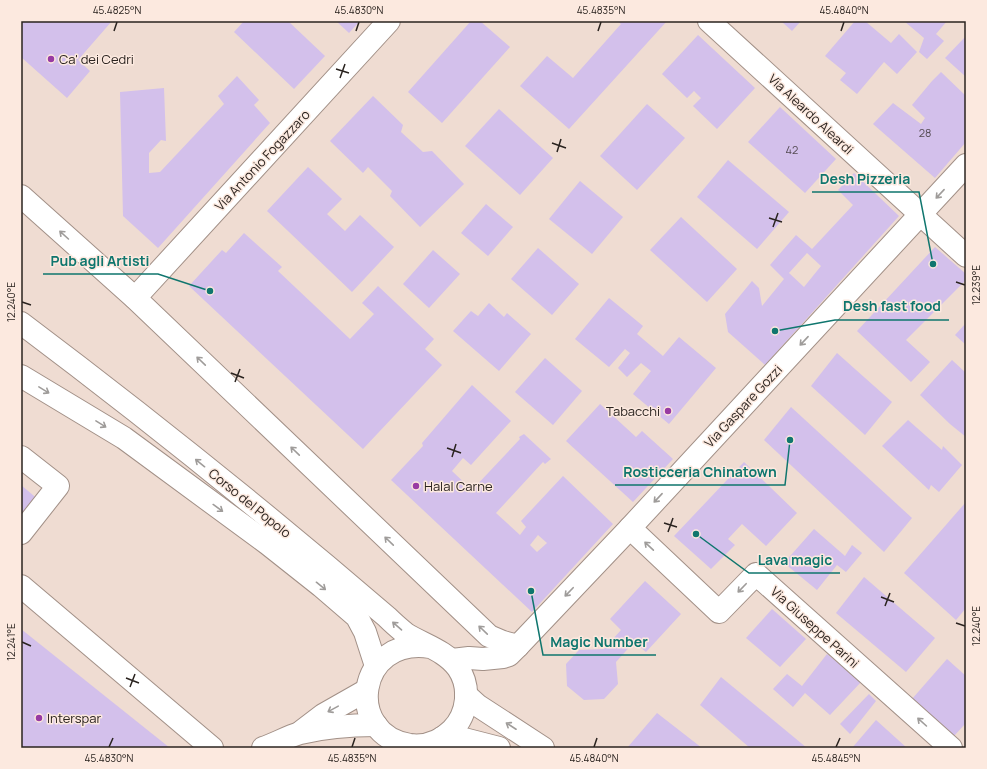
<svg xmlns="http://www.w3.org/2000/svg" width="987" height="769" viewBox="0 0 987 769" font-family="Manrope,sans-serif">
<rect width="100%" height="100%" fill="#efdcd2"/>
<g fill="#d3c0eb" fill-rule="evenodd">
<path d="M21,21H112L78,60L90,71L67,98L21,57Z"/>
<path d="M244,21H288L325,56L294,89L234,32Z"/>
<path d="M336,21H360L349,33Z"/>
<path d="M471,21H480L510,47L442,123L408,92Z"/>
<path d="M617,21H667L569,129L520,86L547,56L573,78L621,24Z"/>
<path d="M781,21H801L792,31Z"/>
<path d="M855,21H865L891,43L899,34L917,52L897,74L884,62L857,94L840,80L846,73L825,56Z"/>
<path d="M904,21H947L936,34L944,41L927,59L919,52L924,38Z"/>
<path d="M698,35L755,88L717,129L693,106L701,98L694,91L687,98L662,74Z"/>
<path d="M966,36V77L945,58Z"/>
<path d="M941,72L966,96V142L935,178L873,124L893,103L921,124L925,118L912,105L932,81Z"/>
<path d="M237,76L259,100L254,105L270,123L158,248L123,216L120,92L164,88L166,141L161,140L149,153V173L160,172L224,104L218,96Z"/>
<path d="M373,96L403,125L401,132L423,152L432,151L464,184L420,227L390,196L392,191L368,167L363,173L330,141Z"/>
<path d="M647,104L685,138L637,190L600,156Z"/>
<path d="M780,107L836,159L805,193L748,142Z"/>
<path d="M499,109L553,158L520,195L465,146Z"/>
<path d="M728,160L789,212L757,249L697,197Z"/>
<path d="M308,167L342,199L327,214L345,231L360,215L394,247L352,292L267,211Z"/>
<path d="M854,173L899,216L765,365L728,332L725,314L752,281L759,288L762,306L784,279L770,265L796,235L812,249L853,205L838,190ZM807,253L821,266L804,287L789,273Z"/>
<path d="M580,181L623,217L592,254L549,219Z"/>
<path d="M486,204L513,227L488,256L461,233Z"/>
<path d="M681,217L737,269L707,302L650,250Z"/>
<path d="M244,233L282,267L278,271L350,339L374,314L362,303L378,286L434,339L425,349L442,365L363,449L189,286L222,250L226,253Z"/>
<path d="M935,247L966,274V280L906,340L930,362L911,382L857,331Z"/>
<path d="M538,248L579,284L552,315L511,279Z"/>
<path d="M433,250L460,274L429,308L403,284Z"/>
<path d="M609,298L643,326L637,334L663,356L679,337L716,368L669,424L633,394L651,371L641,363L627,377L618,368L630,353L625,349L609,367L575,339Z"/>
<path d="M489,303L504,317L507,313L531,334L499,371L453,331L471,311L478,316Z"/>
<path d="M966,323V345L955,335Z"/>
<path d="M837,353L892,402L865,435L811,386Z"/>
<path d="M545,358L582,391L553,425L515,392Z"/>
<path d="M952,360L966,373V437L950,424L920,395Z"/>
<path d="M472,385L511,421L471,465L463,458L452,471L472,490L520,439L519,437L524,434L551,459L545,464L543,462L496,513L520,535L526,527L521,521L563,476L613,524L532,612L391,480L423,446L422,443ZM538,535L547,543L537,552L530,545Z"/>
<path d="M600,404L636,437L642,431L673,459L633,502L566,441Z"/>
<path d="M791,407L912,518L884,552L764,440Z"/>
<path d="M908,420L942,450L943,446L962,465L939,492L931,485L929,490L882,446Z"/>
<path d="M744,462L797,513L766,546L742,524L728,539L735,545L711,569L674,536Z"/>
<path d="M21,485L40,501L21,524Z"/>
<path d="M966,502V608L956,620L904,573Z"/>
<path d="M814,529L845,556L852,545L862,553L846,572L837,565L817,590L784,563Z"/>
<path d="M864,577L935,638L906,672L836,613Z"/>
<path d="M645,581L681,614L646,652L634,642L616,662L618,684L604,699L584,700L567,686L566,664L579,650L604,649L621,630L610,619Z"/>
<path d="M772,609L806,639L780,667L746,638Z"/>
<path d="M21,629L170,748H21Z"/>
<path d="M827,654L862,681L830,715L805,693L793,707L773,689L787,674L802,686Z"/>
<path d="M947,659L966,676V723L954,736L912,699Z"/>
<path d="M721,677L807,748H750L700,705Z"/>
<path d="M869,694L876,701L850,734L840,724Z"/>
<path d="M657,713L702,748H627Z"/>
<path d="M876,720L907,748H852Z"/>
</g>
<g fill="none" stroke-linecap="round" stroke-linejoin="round">
<g stroke="#a29087" stroke-width="24">
<g id="minor">
<path d="M709,21L966,256"/>
<path d="M21,196L135,298L489,636L503,642L518,646"/>
<path d="M135,298L389,21"/>
<path d="M21,323C146,417 268,515 387,617C393,623 400,629 406,634C424,645 446,651 458,668C471,687 468,714 452,730C441,741 426,747 410,745C344,735 356,636 430,647"/>
<path d="M21,376L124,438L268,544L321,586L357,617L365,632L376,666"/>
<path d="M21,457L58,486L21,533"/>
<path d="M630,528L719,612L756,574L951,748"/>
<path d="M21,586L212,748"/>
<path d="M452,660L469,658L483,659L503,657L509,655L518,646L630,528L966,165"/>
<path d="M466,695L477,705L543,748"/>
<path d="M302,731L323,715L367,690"/>
<path d="M443,737L464,739L499,748"/>
<path d="M263,748C275,744 287,737 300,733C325,727 351,725 376,725"/>
</g>
</g>
<use href="#minor" stroke="#fff" stroke-width="22"/>
</g>
<defs><path id="oneway-shaft" d="M-6 0H5M1.5-3L5.5 0L1.5 3" fill="none" stroke-width="1.6" stroke-linecap="round" stroke-linejoin="round"/></defs>
<g stroke="#9f9c9a">
<use href="#oneway-shaft" transform="translate(940 194) rotate(133)"/>
<use href="#oneway-shaft" transform="translate(64 235) rotate(-138)"/>
<use href="#oneway-shaft" transform="translate(804 341) rotate(133)"/>
<use href="#oneway-shaft" transform="translate(201 361) rotate(-136)"/>
<use href="#oneway-shaft" transform="translate(44 390) rotate(31)"/>
<use href="#oneway-shaft" transform="translate(101 424) rotate(32)"/>
<use href="#oneway-shaft" transform="translate(295 451) rotate(-136)"/>
<use href="#oneway-shaft" transform="translate(200 463) rotate(-141)"/>
<use href="#oneway-shaft" transform="translate(658 498) rotate(133)"/>
<use href="#oneway-shaft" transform="translate(218 508) rotate(36)"/>
<use href="#oneway-shaft" transform="translate(389 541) rotate(-136)"/>
<use href="#oneway-shaft" transform="translate(649 546) rotate(-137)"/>
<use href="#oneway-shaft" transform="translate(321 586) rotate(39)"/>
<use href="#oneway-shaft" transform="translate(742 588) rotate(134)"/>
<use href="#oneway-shaft" transform="translate(569 592) rotate(134)"/>
<use href="#oneway-shaft" transform="translate(397 626) rotate(-139)"/>
<use href="#oneway-shaft" transform="translate(483 630) rotate(-136)"/>
<use href="#oneway-shaft" transform="translate(333 709) rotate(151)"/>
<use href="#oneway-shaft" transform="translate(922 722) rotate(-138)"/>
<use href="#oneway-shaft" transform="translate(511 726) rotate(-147)"/>
</g>
<path fill="none" stroke="#2a231f" stroke-width="1.5" d="M114,31L117,22M356,31L359,22M598,31L601,22M841,31L844,22M336,69L349,73M340,78L345,64M552,143L566,148M557,152L561,139M769,218L782,222M773,227L778,213M956,282L965,285M22,302L31,305M231,373L244,378M235,382L240,369M447,448L461,453M452,457L456,444M664,523L677,527M668,532L673,518M881,597L894,602M885,606L890,593M956,623L965,626M22,642L31,646M126,678L139,683M130,687L135,674M109,747L113,738M352,747L355,738M594,747L597,738M836,747L840,738"/>
<g fill="#983aa3" stroke="#fce9df" stroke-width="1.5">
<circle cx="51" cy="59" r="4"/>
<circle cx="668" cy="411" r="4"/>
<circle cx="416" cy="486" r="4"/>
<circle cx="39" cy="718" r="4"/>
</g>
<g text-anchor="middle" stroke-width="3" stroke-linejoin="round" paint-order="stroke">
<g font-size="11" fill="#544a52">
<text x="925" y="137">28</text>
<text x="792" y="154">42</text>
</g>
<g font-size="13" fill="#2a231f" stroke="#fce9df" text-anchor="start">
<text x="59" y="64">Ca' dei Cedri</text>
<text x="660" y="416" text-anchor="end">Tabacchi</text>
<text x="424" y="491">Halal Carne</text>
<text x="47" y="723">Interspar</text>
</g>
<g font-size="13" fill="#2a231f" stroke="#fce9df">
<text transform="translate(811 114) rotate(43)" y="5">Via Aleardo Aleardi</text>
<text transform="translate(262 160) rotate(-47)" y="5">Via Antonio Fogazzaro</text>
<text transform="translate(743 406) rotate(-47)" y="5">Via Gaspare Gozzi</text>
<text transform="translate(250 503) rotate(39)" y="5">Corso del Popolo</text>
<text transform="translate(815 627) rotate(42)" y="5">Via Giuseppe Parini</text>
</g>
</g>
<path fill="none" stroke="#0f766e" stroke-width="1.5" d="M933 264L919 192H812M210 291L158 274H43M775 331L835 320H949M790 440L785 485H615M696 534L749 573H840M531 591L543 655H656"/>
<g fill="#0f766e" stroke="#fce9df" stroke-width="1.5">
<circle cx="933" cy="264" r="4"/>
<circle cx="210" cy="291" r="4"/>
<circle cx="775" cy="331" r="4"/>
<circle cx="790" cy="440" r="4"/>
<circle cx="696" cy="534" r="4"/>
<circle cx="531" cy="591" r="4"/>
</g>
<g font-size="14" text-anchor="middle" font-weight="bold" fill="#0f766e" stroke="#fce9df" stroke-width="3" stroke-linejoin="round" paint-order="stroke">
<text x="865" y="184">Desh Pizzeria</text>
<text x="100" y="266">Pub agli Artisti</text>
<text x="892" y="311">Desh fast food</text>
<text x="700" y="477">Rosticceria Chinatown</text>
<text x="795" y="565">Lava magic</text>
<text x="599" y="647">Magic Number</text>
</g>
<rect width="987" height="769" fill="none" stroke="#fce9df" stroke-width="44"/>
<rect x="22" y="22" width="943" height="725" fill="none" stroke="#2a231f" stroke-width="1.5"/>
<g font-size="10" text-anchor="middle" fill="#2a231f">
<text x="117" y="14">45.4825°N</text>
<text x="359" y="14">45.4830°N</text>
<text x="601" y="14">45.4835°N</text>
<text x="844" y="14">45.4840°N</text>
<text transform="translate(976 285) rotate(-90)" y="4">12.239°E</text>
<text transform="translate(11 302) rotate(-90)" y="4">12.240°E</text>
<text transform="translate(976 626) rotate(-90)" y="4">12.240°E</text>
<text transform="translate(11 642) rotate(-90)" y="4">12.241°E</text>
<text x="109" y="762">45.4830°N</text>
<text x="352" y="762">45.4835°N</text>
<text x="594" y="762">45.4840°N</text>
<text x="836" y="762">45.4845°N</text>
</g>
</svg>
